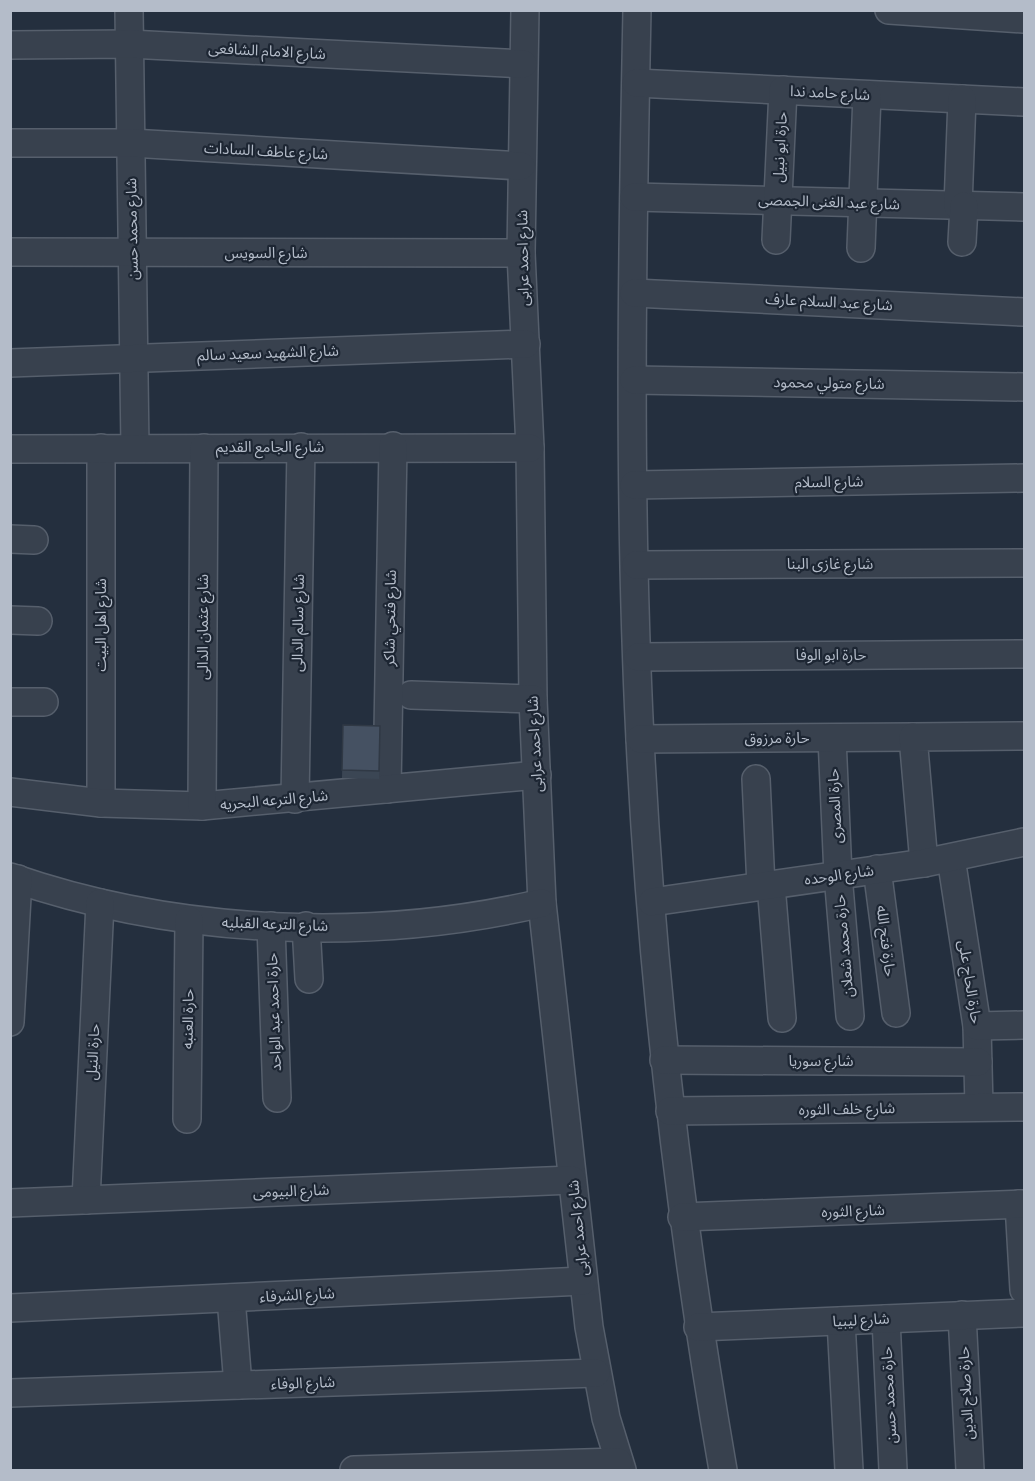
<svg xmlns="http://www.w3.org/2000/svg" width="1035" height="1481" viewBox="0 0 1035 1481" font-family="'PT Sans Narrow','Noto Sans Arabic',sans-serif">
<rect width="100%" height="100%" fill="#242f3e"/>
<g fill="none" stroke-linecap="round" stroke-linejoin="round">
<g stroke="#565f6c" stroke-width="30">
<g id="minor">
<path d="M129,10L135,448"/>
<path d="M525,10L521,253L530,448L533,699L542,903L589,1327L606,1418L622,1470"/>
<path d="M637,10C632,253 628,497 640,739C652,985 681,1228 723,1470"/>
<path d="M889,10L1024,19"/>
<path d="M10,45L129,44L523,64"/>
<path d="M636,83L1024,102"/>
<path d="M10,143H131L521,166"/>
<path d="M634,197L1024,207"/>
<path d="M958,206L962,99"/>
<path d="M776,240L783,90"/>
<path d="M962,242L964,206"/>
<path d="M861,248L867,95"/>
<path d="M10,252L521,253"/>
<path d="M634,293L1024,312"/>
<path d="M10,363L526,344"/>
<path d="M634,380L1024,387"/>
<path d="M101,448V803"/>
<path d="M10,449L530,448"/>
<path d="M634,485L1024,478"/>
<path d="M10,539L34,540"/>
<path d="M636,565L1024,563"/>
<path d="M10,620L38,621"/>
<path d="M638,657L1024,654"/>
<path d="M411,695L533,699"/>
<path d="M10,702H44"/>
<path d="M832,738L838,875L850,1016"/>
<path d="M640,739L913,737"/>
<path d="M756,779L761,886"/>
<path d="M387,789L393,446"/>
<path d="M10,792L101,803L202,806L537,775"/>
<path d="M295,799L301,447"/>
<path d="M202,806L204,448"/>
<path d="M951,858L977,1026L979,1107"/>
<path d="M924,863L913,737L1024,736"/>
<path d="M877,869L896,1013"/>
<path d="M10,877C177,935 371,943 542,903"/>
<path d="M771,885L782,1018"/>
<path d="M652,902L924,863L1024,842"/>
<path d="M271,926L277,1098"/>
<path d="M306,926L309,979"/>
<path d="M10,1022L18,879"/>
<path d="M977,1026L1024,1025"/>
<path d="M664,1060L978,1062"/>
<path d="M670,1111L1024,1107"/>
<path d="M187,1119L189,920"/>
<path d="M86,1200L100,903"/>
<path d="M10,1203L572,1180"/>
<path d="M1019,1204L1024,1290"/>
<path d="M682,1217L1024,1204"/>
<path d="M231,1298L238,1385"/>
<path d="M10,1308L583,1281"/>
<path d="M962,1315L970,1470"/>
<path d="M886,1319L893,1470"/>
<path d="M841,1321L849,1470"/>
<path d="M698,1327L1024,1313"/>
<path d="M10,1393L596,1373"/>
<path d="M354,1470L618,1462"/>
</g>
</g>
<use href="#minor" stroke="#38414e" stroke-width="27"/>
</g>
<path fill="#3b4654" d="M343,725L380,726L379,779L342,778Z"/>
<path fill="#455162" stroke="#303945" stroke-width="1.5" d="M343,725L380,726L379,771L342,770Z"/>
<g text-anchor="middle" stroke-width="4.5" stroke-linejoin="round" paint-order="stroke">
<g font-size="15" fill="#b4bcc9" stroke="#1d2633">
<text transform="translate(267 51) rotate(3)" y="5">شارع الامام الشافعى</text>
<text transform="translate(830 93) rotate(3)" y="5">شارع حامد ندا</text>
<text transform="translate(780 147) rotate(-87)" y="5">حارة ابو نبيل</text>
<text transform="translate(266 151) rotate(3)" y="5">شارع عاطف السادات</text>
<text transform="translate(829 202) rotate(2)" y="5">شارع عبد الغنى الجمصى</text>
<text transform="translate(132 229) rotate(-91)" y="5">شارع محمد حسن</text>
<text x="266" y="258">شارع السويس</text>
<text transform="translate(523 258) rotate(-91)" y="5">شارع احمد عرابى</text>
<text transform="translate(829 302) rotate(3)" y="5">شارع عبد السلام عارف</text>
<text transform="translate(268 353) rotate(-2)" y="5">شارع الشهيد سعيد سالم</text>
<text transform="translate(829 383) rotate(1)" y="5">شارع متولي محمود</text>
<text x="270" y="452">شارع الجامع القديم</text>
<text transform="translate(829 482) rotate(-1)" y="5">شارع السلام</text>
<text x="830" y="569">شارع غازى البنا</text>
<text transform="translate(390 618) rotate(-89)" y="5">شارع فتحي شاكر</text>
<text transform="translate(298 623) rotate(-89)" y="5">شارع سالم الدالى</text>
<text transform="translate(101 625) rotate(-90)" y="5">شارع اهل البيت</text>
<text transform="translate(203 627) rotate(-90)" y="5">شارع عثمان الدالى</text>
<text x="831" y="660">حارة ابو الوفا</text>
<text x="777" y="743">حارة مرزوق</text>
<text transform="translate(535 744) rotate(-93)" y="5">شارع احمد عرابى</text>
<text transform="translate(274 800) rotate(-5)" y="5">شارع الترعه البحريه</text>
<text transform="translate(835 806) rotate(-93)" y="5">حارة المصرى</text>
<text transform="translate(839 875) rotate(-8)" y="5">شارع الوحده</text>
<text transform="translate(275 924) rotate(2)" y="5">شارع الترعه القبليه</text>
<text transform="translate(886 941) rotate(83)" y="5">حارة فتح الله</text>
<text transform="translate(844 946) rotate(-95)" y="5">حارة محمد شعلان</text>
<text transform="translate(970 982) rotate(81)" y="5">حارة الحاج على</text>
<text transform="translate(274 1012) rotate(-92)" y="5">حارة احمد عبد الواحد</text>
<text transform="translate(188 1019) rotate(-89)" y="5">حارة العنبه</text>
<text transform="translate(93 1052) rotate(-87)" y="5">حارة النيل</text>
<text x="821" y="1066">شارع سوريا</text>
<text transform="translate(847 1109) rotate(-1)" y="5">شارع خلف الثوره</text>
<text transform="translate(291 1191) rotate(-2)" y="5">شارع البيومى</text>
<text transform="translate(853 1211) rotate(-2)" y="5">شارع الثوره</text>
<text transform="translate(578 1228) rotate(-96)" y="5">شارع احمد عرابى</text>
<text transform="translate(297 1295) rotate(-3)" y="5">شارع الشرفاء</text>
<text transform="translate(861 1320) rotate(-3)" y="5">شارع ليبيا</text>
<text transform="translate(303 1383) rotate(-2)" y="5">شارع الوفاء</text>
<text transform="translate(966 1393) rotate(-93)" y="5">حارة صلاح الدين</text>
<text transform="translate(889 1395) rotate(-93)" y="5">حارة محمد حسن</text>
</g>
</g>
<rect width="1035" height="1481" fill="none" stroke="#b4bcc9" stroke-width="24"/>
</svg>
